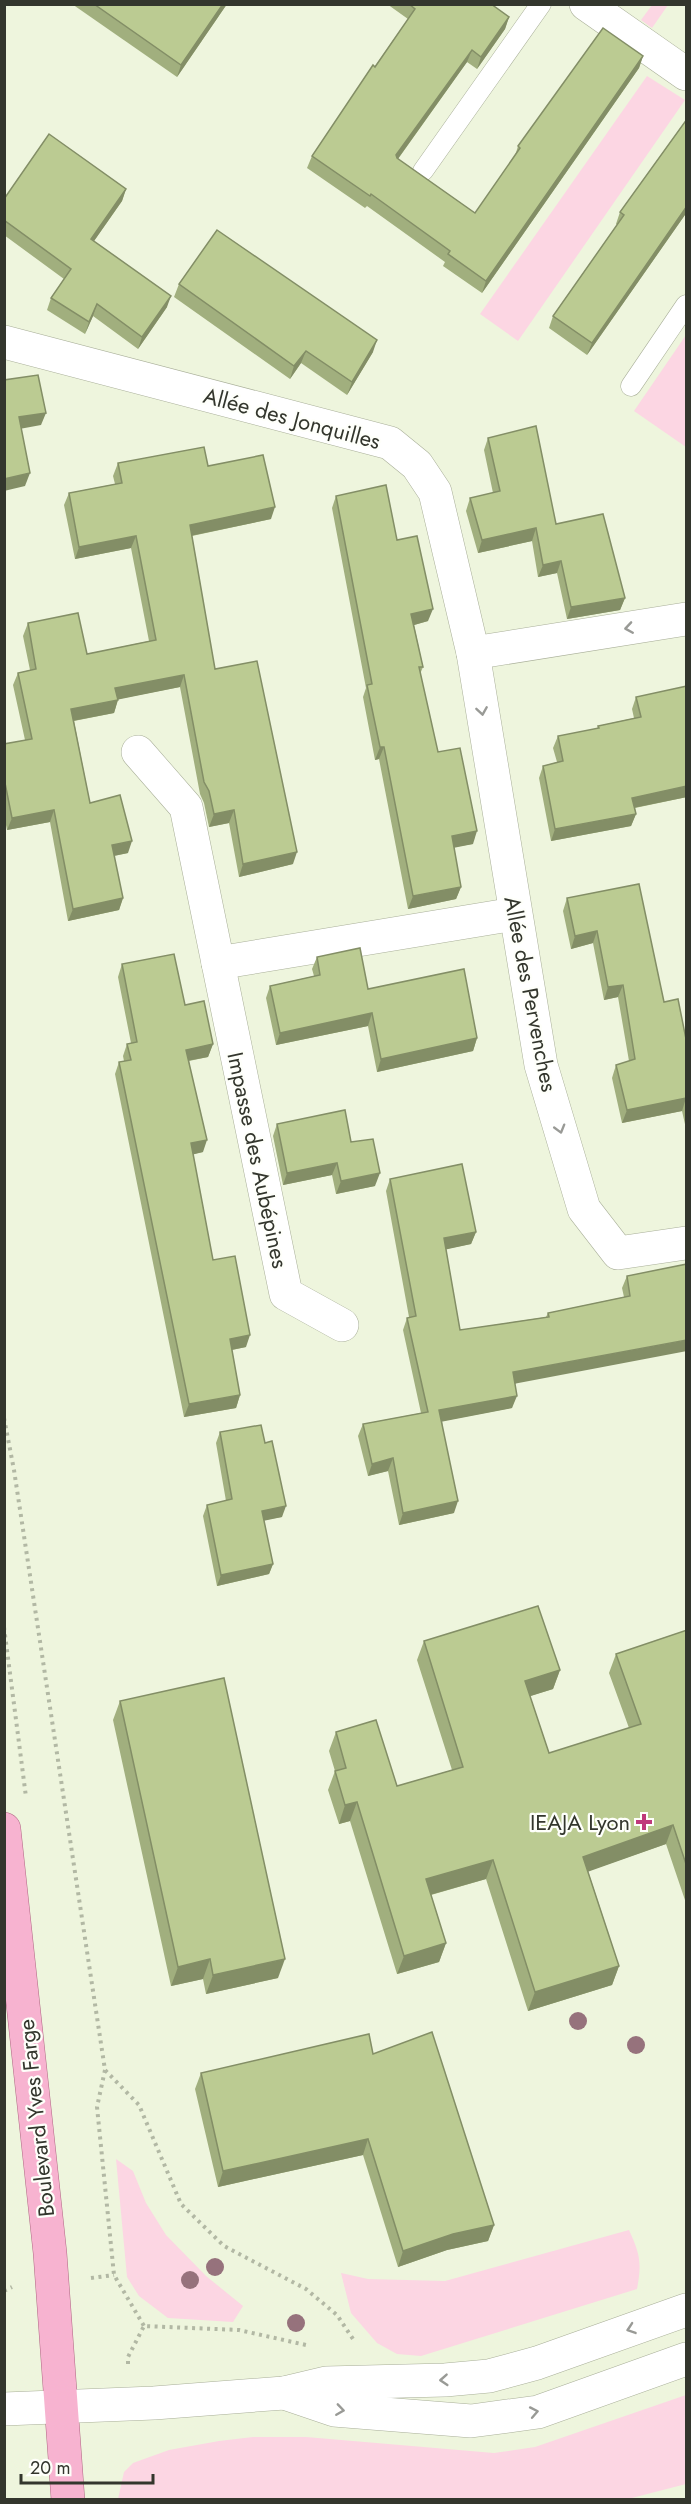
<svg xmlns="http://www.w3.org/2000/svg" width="691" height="2504" viewBox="0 0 691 2504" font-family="Jost,sans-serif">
<rect width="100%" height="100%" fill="#eef5dd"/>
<g fill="#fcd6e3">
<path d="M652,5H668L652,28L641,20Z"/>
<path d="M647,76L685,100L518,341L480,314Z"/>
<path d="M686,335V447L634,411Z"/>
<path d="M116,2159L133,2171L146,2203L166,2235L206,2276L243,2306L233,2322L168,2318L139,2296L127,2277Z"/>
<path d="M629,2230C640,2254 642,2263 637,2289L421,2356L397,2354L377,2343L351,2313L341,2273L368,2279L445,2281Z"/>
<path d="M686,2395V2484L628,2499H118L124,2472L133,2463L169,2450L219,2441L253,2437H306L494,2453L535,2447Z"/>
</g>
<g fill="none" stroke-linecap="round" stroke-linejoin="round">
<g stroke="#a9af99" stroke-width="21">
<g id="lane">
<path d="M423,171L541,4"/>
<path d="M631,386L686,305"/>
</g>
</g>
<g stroke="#a9af99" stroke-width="34">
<g id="street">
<path d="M586,4L686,74"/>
<path d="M4,342L390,443L417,465L435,492L473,653L541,1065L584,1209L618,1253L686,1243"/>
<path d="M473,653L686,619"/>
<path d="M138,752L186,807L286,1294L342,1325"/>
<path d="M218,963L515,914"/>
<path d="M284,2393L334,2410L471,2421L538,2412L686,2359"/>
<path d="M4,2409L154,2403L284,2393L326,2383L445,2380L489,2376L537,2363L686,2310"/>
</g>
</g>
<g stroke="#af6783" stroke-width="34">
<path id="primary" d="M4,1829L50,2253L68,2500"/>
</g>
<g stroke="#b2b8a4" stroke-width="4" stroke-dasharray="3 4.5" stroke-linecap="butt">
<path d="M4,1418L14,1470L105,2070L139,2105L181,2204L224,2246L306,2289L337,2315L355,2342"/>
<path d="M4,1627L26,1797"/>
<path d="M105,2070L97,2107L114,2275L144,2326"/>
<path d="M91,2278L114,2275"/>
<path d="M4,2291L12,2287"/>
<path d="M128,2364V2357L144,2326L239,2330L306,2345"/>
</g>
<use href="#lane" stroke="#fff" stroke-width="20"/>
<use href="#street" stroke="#fff" stroke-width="33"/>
<use href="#primary" stroke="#f7b3d0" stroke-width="33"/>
</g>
<g fill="#96727c">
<circle cx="578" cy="2021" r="9"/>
<circle cx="636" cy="2045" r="9"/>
<circle cx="215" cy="2267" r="9"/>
<circle cx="190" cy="2280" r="9"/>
<circle cx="296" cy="2323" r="9"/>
</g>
<g fill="#a1af7e">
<path d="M72,4H227L177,77Z"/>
<path d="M387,4H491L509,17L505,29L477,69L467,62L398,159L475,213L515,156L518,146L643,56L639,68L482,293L443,266L445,262L367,206L365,208L307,168L312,156L408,19Z"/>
<path d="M687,119V212L587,355L549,328L553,316L617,225L616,224L620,212Z"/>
<path d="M126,189L122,201L94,241L167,307L138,349L93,316L85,334L47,310L51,298L64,279L4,235V199Z"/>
<path d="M179,284L373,352L347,395L301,363L290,379L174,297Z"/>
<path d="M488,438L556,524L625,598L620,610L567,619L557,573L538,577L532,541L478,553L466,511L470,498L493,493L484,450Z"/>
<path d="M118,463L208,466L271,519L192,536L215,669L293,864L239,877L229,823L209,827L204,803L200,794L180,687L118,699L114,713L74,721L90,803L128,853L114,856L123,898L119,910L68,921L50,822L7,830L4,815V744L25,740L13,685L18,673L30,670L23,636L28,623L87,654L149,641L131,548L75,559L64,505L69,493L115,484L113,476Z"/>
<path d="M336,496L397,540L428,621L414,625L423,667L420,674L438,752L473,844L454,847L461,887L456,899L408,909L379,759L375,760L363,697L366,688L332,508Z"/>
<path d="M636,697L687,797L635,808L636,814L631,826L551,841L539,778L543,766L557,762L553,748L558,736L597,729L598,726L634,718L632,709Z"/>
<path d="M567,898L664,1002L687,1044V1133L682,1111L622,1123L612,1078L616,1065L629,1061L618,997L604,1000L593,943L571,949L563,911Z"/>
<path d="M317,957L368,989L477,1038L473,1051L377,1072L368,1026L276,1045L266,998L270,986L314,976L312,969Z"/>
<path d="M122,964L185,1005L213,1044L208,1057L189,1061L203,1152L193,1154L213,1260L246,1347L232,1350L240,1395L236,1408L184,1417L115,1074L119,1062L124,1061L123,1056L127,1044L131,1043L118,977Z"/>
<path d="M277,1124L351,1142L375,1186L336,1194L332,1175L283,1185L273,1136Z"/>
<path d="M390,1179L476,1232L471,1244L446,1249L460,1330L546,1317L548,1313L624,1297L622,1288L627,1276L687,1264L515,1384L512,1408L442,1421L454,1513L399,1525L388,1471L368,1476L358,1436L363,1424L421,1413L403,1330L407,1318L409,1317L386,1191Z"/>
<path d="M220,1432L265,1443L282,1517L264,1520L273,1564L269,1574L217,1586L203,1516L207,1505L226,1501L216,1443Z"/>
<path d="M687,1630V1906L666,1844L588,1871L619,1966L612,1985L528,2011L486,1879L431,1895L446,1943L439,1962L397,1974L350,1821L339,1824L328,1790L335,1771L329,1751L336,1732L397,1786L452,1770L417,1660L424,1641L560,1670L553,1689L530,1696L549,1753L629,1728L609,1673L616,1654Z"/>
<path d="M120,1701L278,1978L206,1994L203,1979L171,1986L113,1720Z"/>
<path d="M373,2054L494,2225L488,2241L447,2250L398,2267L363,2155L218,2187L195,2089L201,2073Z"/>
</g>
<g fill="#838e66">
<path d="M223,4H227L177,77L181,65Z"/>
<path d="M509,17L505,29L477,69L481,57Z"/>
<path d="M472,50L467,62L392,167L396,155Z"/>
<path d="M643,56L639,68L482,293L486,281Z"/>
<path d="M126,189L122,201L87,251L91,239Z"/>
<path d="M687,206V212L587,355L592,343Z"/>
<path d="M171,296L167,307L138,349L142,337Z"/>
<path d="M97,304L93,316L85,334L89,322Z"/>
<path d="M377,340L373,352L347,395L352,382Z"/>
<path d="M306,351L301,363L290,379L294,366Z"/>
<path d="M46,413L41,425L14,430L19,417Z"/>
<path d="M30,473L25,486L4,491V479Z"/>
<path d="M275,507L271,519L185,537L190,525Z"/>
<path d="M536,528L532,541L478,553L482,540Z"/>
<path d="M136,536L131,548L75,559L79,547Z"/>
<path d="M561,561L557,573L538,577L543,565Z"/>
<path d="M625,598L620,610L567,619L571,607Z"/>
<path d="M433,609L428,621L407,627L411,614Z"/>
<path d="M184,675L180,687L111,701L115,688Z"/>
<path d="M118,700L114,713L67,722L71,709Z"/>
<path d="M380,747H384L379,759L375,760Z"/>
<path d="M687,786V797L628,809L632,798Z"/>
<path d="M54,810L50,822L7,830L12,818Z"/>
<path d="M234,810L229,823L209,827L214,814Z"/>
<path d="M636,814L631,826L551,841L555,829Z"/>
<path d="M477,831L473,844L448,849L452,836Z"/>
<path d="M132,841L128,853L108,857L112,845Z"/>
<path d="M297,852L293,864L239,877L243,864Z"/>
<path d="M461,887L456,899L408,909L413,896Z"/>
<path d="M123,898L119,910L68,921L73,909Z"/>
<path d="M597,931L593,943L571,949L575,936Z"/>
<path d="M623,985L618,997L604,1000L608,987Z"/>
<path d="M372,1013L368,1026L276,1045L280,1033Z"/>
<path d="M477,1038L473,1051L377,1072L381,1059Z"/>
<path d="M213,1044L208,1057L181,1062L186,1050Z"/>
<path d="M686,1098L682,1111L622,1123L627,1110Z"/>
<path d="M207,1140L203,1152L187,1156L191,1143Z"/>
<path d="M337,1163L332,1175L283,1185L287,1173Z"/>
<path d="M380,1173L375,1186L336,1194L341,1181Z"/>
<path d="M476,1232L471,1244L439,1251L444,1238Z"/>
<path d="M250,1335L246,1347L226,1351L230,1339Z"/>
<path d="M687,1340V1351L508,1385L513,1372Z"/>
<path d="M240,1395L236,1408L184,1417L189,1404Z"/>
<path d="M517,1396L512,1408L435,1423L439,1410Z"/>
<path d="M393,1458L388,1471L368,1476L372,1464Z"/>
<path d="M458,1501L454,1513L399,1525L403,1513Z"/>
<path d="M286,1506L282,1517L258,1522L262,1511Z"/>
<path d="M273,1564L269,1574L217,1586L221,1575Z"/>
<path d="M560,1670L553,1689L518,1700L525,1681Z"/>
<path d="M357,1802L350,1821L339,1824L345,1805Z"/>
<path d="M673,1825L666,1844L576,1876L583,1857Z"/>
<path d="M493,1860L486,1879L419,1898L426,1879Z"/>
<path d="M446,1943L439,1962L397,1974L404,1956Z"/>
<path d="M210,1959L203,1979L171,1986L178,1967Z"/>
<path d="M285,1959L278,1978L206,1994L213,1975Z"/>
<path d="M619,1966L612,1985L528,2011L535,1992Z"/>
<path d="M368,2139L363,2155L218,2187L223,2171Z"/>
<path d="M494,2225L488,2241L447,2250L398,2267L403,2251L453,2234Z"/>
</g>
<g fill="#bbcb92" stroke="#838e66" stroke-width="1.5">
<path d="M94,4H223L181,65Z"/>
<path d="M409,4H491L509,17L481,57L472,50L396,155L397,158L475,213L520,148L518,146L603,28L643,56L486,281L448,254L450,251L371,194L370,196L312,156L373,65L375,67L415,9Z"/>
<path d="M687,119V206L592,343L553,316L624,215L620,212Z"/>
<path d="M49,134L126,189L91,239L171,296L142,337L97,304L89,322L51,298L71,269L4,220V199Z"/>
<path d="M217,230L377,340L352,382L306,351L294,366L179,284Z"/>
<path d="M38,375L46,413L19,417L30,473L4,479V380Z"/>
<path d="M536,426L556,524L603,514L625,598L571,607L561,561L543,565L536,528L482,540L470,498L500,491L488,438Z"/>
<path d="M204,447L208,466L263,455L275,507L190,525L215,669L257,661L297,852L243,864L234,810L214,814L209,791L204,782L184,675L115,688L118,700L71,709L90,803L120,795L132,841L112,845L123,898L73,909L54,810L12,818L4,778V744L32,739L18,673L36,669L28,623L78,613L87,654L156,640L136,536L79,547L69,493L122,483L118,463Z"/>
<path d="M386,485L397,540L417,536L433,609L411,614L423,667H419L438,752L460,748L477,831L452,836L461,887L413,896L384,747H380L367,685L372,684L336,496Z"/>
<path d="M687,686V786L632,798L636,814L555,829L543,766L563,761L558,736L599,728L598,726L641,717L636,697Z"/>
<path d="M639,884L664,1002L678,999L687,1044V1099L686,1098L627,1110L616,1065L635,1059L623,985L608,987L597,931L575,936L567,898Z"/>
<path d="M360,948L368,989L464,969L477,1038L381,1059L372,1013L280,1033L270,986L320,975L317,957Z"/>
<path d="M174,954L185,1005L204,1001L213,1044L186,1050L207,1140L191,1143L213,1260L235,1256L250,1335L230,1339L240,1395L189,1404L119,1062L131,1060L127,1044L137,1042L122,964Z"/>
<path d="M345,1110L351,1142L373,1139L380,1173L341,1181L337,1163L287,1173L277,1124Z"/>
<path d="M462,1164L476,1232L444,1238L460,1330L549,1317L548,1313L630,1296L627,1276L687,1264V1340L513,1372L517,1396L439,1410L458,1501L403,1513L393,1458L372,1464L363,1424L428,1412L407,1318L416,1316L390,1179Z"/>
<path d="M261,1425L265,1443L272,1441L286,1506L262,1511L273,1564L221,1575L207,1505L232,1499L220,1432Z"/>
<path d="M538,1606L560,1670L525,1681L549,1753L641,1724L616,1654L687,1630V1867L673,1825L583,1857L619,1966L535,1992L493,1860L426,1879L446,1943L404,1956L357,1802L345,1805L335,1771L346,1768L336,1732L376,1720L397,1786L463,1767L424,1641Z"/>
<path d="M224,1678L285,1959L213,1975L210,1959L178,1967L120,1701Z"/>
<path d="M432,2032L494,2225L453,2234L403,2251L368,2139L223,2171L201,2073L369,2034L373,2054Z"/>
</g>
<defs><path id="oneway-chevron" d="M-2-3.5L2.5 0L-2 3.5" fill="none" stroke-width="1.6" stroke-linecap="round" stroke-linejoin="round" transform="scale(1.5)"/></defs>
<g stroke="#999a96">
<use href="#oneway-chevron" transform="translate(629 628) rotate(171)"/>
<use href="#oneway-chevron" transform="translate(482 711) rotate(81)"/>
<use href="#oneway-chevron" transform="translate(560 1129) rotate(74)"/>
<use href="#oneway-chevron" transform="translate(631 2329) rotate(161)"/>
<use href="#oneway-chevron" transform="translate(444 2380) rotate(176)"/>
<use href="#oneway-chevron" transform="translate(340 2410) rotate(8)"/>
<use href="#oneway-chevron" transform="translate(534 2412) rotate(-11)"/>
</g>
<path fill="#bf397b" stroke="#fefffa" stroke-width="2" d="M641 1813h6v6h6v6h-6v6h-6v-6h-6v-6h6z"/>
<g text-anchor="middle" stroke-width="4.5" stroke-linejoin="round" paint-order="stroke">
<g font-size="22" fill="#33362d" stroke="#fefffa">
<text transform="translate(292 418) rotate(15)" y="8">Allée des Jonquilles</text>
<text transform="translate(531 994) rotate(79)" y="8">Allée des Pervenches</text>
<text transform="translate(258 1160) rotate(78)" y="8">Impasse des Aubépines</text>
<text transform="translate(36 2118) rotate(-96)" y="8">Boulevard Yves Farge</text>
</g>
<g font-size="22" fill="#33362d" stroke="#fefffa" text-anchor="end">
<text x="630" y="1830">IEAJA Lyon</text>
</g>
</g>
<rect width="691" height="2504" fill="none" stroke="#33362d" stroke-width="12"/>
<path d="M21 2474v9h132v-9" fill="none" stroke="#33362d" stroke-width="3"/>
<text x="30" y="2474" font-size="18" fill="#33362d" stroke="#fefffa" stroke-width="4.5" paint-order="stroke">20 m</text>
</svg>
